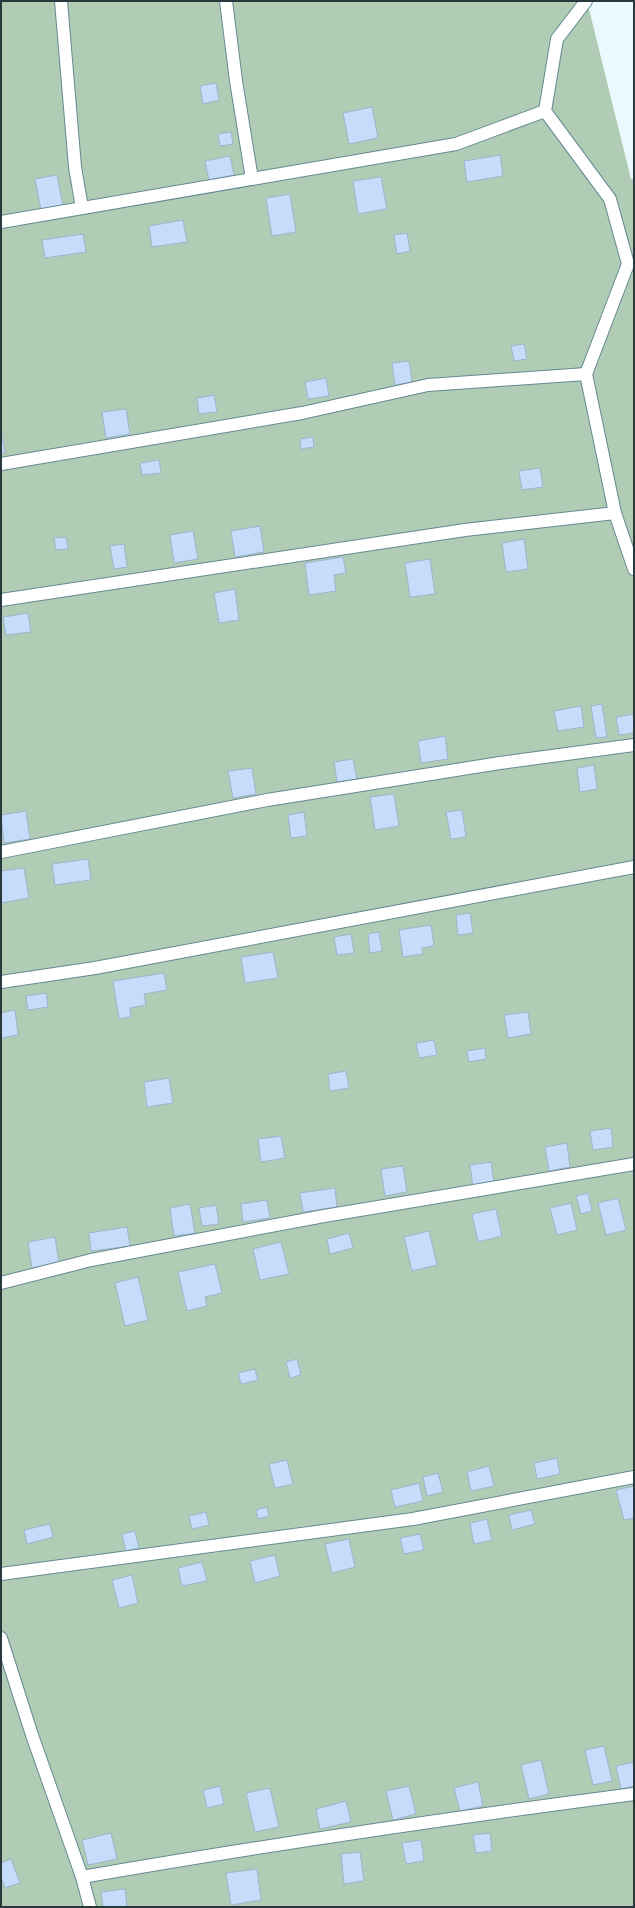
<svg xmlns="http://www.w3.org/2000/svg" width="635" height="1908" viewBox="0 0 635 1908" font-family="Ubuntu,sans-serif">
<rect width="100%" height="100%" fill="#eaf9fe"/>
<path fill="#b0ccb4" d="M1,1H587L631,179H634V1907H1Z"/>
<g fill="#c5ddfa" stroke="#9fb4ce">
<path d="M216,83L219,100L203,104L200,86Z"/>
<path d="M372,107L378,138L349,144L343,113Z"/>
<path d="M231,132L233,144L220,146L218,134Z"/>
<path d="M500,155L503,176L467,182L464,161Z"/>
<path d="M230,156L234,175L209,180L205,161Z"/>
<path d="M57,175L63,206L41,210L35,179Z"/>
<path d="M381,177L387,209L358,214L353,181Z"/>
<path d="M290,194L296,232L272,236L266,198Z"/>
<path d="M183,220L187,242L152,247L149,226Z"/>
<path d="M407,233L410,251L397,254L394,235Z"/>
<path d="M83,234L86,252L45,258L42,240Z"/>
<path d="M524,344L527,359L514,361L511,346Z"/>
<path d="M409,361L412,382L395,385L392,363Z"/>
<path d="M326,378L329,396L308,399L305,382Z"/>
<path d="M214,395L217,412L199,414L197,398Z"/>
<path d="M126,409L130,434L106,438L102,412Z"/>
<path d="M1,429L5,453H1Z"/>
<path d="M313,437L314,447L301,449L300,439Z"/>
<path d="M159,460L161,473L142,475L140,463Z"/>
<path d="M540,468L543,487L522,490L519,471Z"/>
<path d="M260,526L264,552L235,557L231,531Z"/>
<path d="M193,531L198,559L174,563L170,535Z"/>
<path d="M66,537L68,549L56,550L54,538Z"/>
<path d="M524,539L528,569L506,572L502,543Z"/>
<path d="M124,544L127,567L114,569L110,546Z"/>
<path d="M343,557L346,573L334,575L336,591L309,595L305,563Z"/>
<path d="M430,559L435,594L410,597L405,563Z"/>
<path d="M235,589L239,620L219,623L214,593Z"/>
<path d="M28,613L31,632L6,635L3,617Z"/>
<path d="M602,704L607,737L596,738L591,706Z"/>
<path d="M581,706L584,727L558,731L554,711Z"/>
<path d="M634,714V733L619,735L616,717Z"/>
<path d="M445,736L448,759L421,763L418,741Z"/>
<path d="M353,759L357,779L337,782L334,762Z"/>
<path d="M594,765L597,789L580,792L577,768Z"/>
<path d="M252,768L256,794L233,798L228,771Z"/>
<path d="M394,794L399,826L375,830L370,797Z"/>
<path d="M462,810L466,837L451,839L446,812Z"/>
<path d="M26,811L30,839L4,843L1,815Z"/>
<path d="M304,812L307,836L291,838L288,815Z"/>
<path d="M88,859L91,880L55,885L52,864Z"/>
<path d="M24,868L29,898L1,903V871Z"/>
<path d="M470,913L473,933L458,935L456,915Z"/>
<path d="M431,925L434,946L422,948L423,954L403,957L399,930Z"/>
<path d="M379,932L382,951L370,953L368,934Z"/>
<path d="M351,934L354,953L337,955L334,937Z"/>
<path d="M273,952L278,978L245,983L241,957Z"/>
<path d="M164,973L167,990L144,994L146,1005L130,1008L131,1017L119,1019L113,981Z"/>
<path d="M46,993L48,1007L28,1010L26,996Z"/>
<path d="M15,1010L18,1035L1,1038V1013Z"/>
<path d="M528,1012L531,1034L508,1038L504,1015Z"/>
<path d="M434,1040L437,1055L419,1058L416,1043Z"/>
<path d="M485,1048L486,1059L469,1062L467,1051Z"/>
<path d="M346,1071L349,1088L330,1091L328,1074Z"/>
<path d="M169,1078L173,1103L147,1107L144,1082Z"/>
<path d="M611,1128L613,1147L593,1150L590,1131Z"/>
<path d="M281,1136L285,1158L261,1162L258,1139Z"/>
<path d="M567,1143L570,1167L549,1171L545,1147Z"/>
<path d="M491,1162L494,1183L473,1186L470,1165Z"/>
<path d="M403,1166L407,1192L385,1196L381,1169Z"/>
<path d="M335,1188L337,1207L303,1212L300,1193Z"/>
<path d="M588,1193L592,1211L581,1214L576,1196Z"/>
<path d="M618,1198L626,1230L606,1235L598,1203Z"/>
<path d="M267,1200L270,1218L243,1222L241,1204Z"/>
<path d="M571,1203L577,1230L557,1235L550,1208Z"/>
<path d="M190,1204L195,1233L174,1236L170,1208Z"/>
<path d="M216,1205L219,1224L202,1226L199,1208Z"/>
<path d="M496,1209L502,1236L478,1242L472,1214Z"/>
<path d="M127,1227L130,1246L91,1251L89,1233Z"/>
<path d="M429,1231L437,1265L412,1271L404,1237Z"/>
<path d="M349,1233L353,1248L330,1254L327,1239Z"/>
<path d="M55,1237L59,1263L32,1268L28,1242Z"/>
<path d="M281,1242L289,1274L260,1280L253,1249Z"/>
<path d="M215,1264L222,1293L205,1297L207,1306L187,1311L178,1272Z"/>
<path d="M138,1277L148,1320L125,1326L115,1283Z"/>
<path d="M297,1359L301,1375L290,1378L286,1362Z"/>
<path d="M255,1369L258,1380L241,1384L238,1373Z"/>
<path d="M557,1458L560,1474L537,1479L534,1463Z"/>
<path d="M287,1460L293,1484L275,1488L269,1464Z"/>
<path d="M489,1466L494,1486L471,1491L467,1472Z"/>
<path d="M438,1473L443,1492L427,1496L423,1477Z"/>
<path d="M419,1483L423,1501L395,1507L391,1490Z"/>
<path d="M634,1486V1518L624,1520L616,1490Z"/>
<path d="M267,1507L269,1516L258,1519L256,1510Z"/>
<path d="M531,1510L535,1524L512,1530L509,1515Z"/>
<path d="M206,1512L209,1525L192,1529L189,1516Z"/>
<path d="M487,1519L492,1540L474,1544L470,1523Z"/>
<path d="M50,1524L53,1537L27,1544L24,1530Z"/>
<path d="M135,1531L139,1548L126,1551L122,1534Z"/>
<path d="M420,1534L424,1550L404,1554L400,1538Z"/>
<path d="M349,1539L355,1567L332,1573L325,1544Z"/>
<path d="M275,1555L280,1576L255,1583L250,1561Z"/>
<path d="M202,1562L207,1581L182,1586L178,1568Z"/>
<path d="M132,1575L138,1603L119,1608L112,1580Z"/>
<path d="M604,1746L612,1781L593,1785L585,1750Z"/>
<path d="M541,1760L549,1794L529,1799L521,1765Z"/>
<path d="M634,1762V1786L621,1789L616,1766Z"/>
<path d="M478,1782L483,1806L460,1811L454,1788Z"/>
<path d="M220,1786L224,1804L207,1808L203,1790Z"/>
<path d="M409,1786L416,1814L393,1820L386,1791Z"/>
<path d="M270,1788L279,1827L255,1832L246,1793Z"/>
<path d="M346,1801L351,1822L320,1829L316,1809Z"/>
<path d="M111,1833L117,1859L88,1865L82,1840Z"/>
<path d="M490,1833L492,1851L476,1853L473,1835Z"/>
<path d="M421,1840L424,1861L406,1864L402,1843Z"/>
<path d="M360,1852L364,1881L344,1884L341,1854Z"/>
<path d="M11,1859L20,1883L5,1888L1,1877V1863Z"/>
<path d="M257,1869L261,1900L231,1905L226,1873Z"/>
<path d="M125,1889L127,1907H103L101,1892Z"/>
</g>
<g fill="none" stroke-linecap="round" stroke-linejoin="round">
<g stroke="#658994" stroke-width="14">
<g id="lane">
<path d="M61,1L75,167L82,208"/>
<path d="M226,1L236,81L252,179"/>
<path d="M586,1L557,39L545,111L610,199L628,264L586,374L615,513L634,569"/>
<path d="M1,222L456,144L545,111"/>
<path d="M1,464L302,413L428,385L586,374"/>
<path d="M1,600L465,530L615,513"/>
<path d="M1,852L267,800L500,763L634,745"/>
<path d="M1,982L95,968L634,867"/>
<path d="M1,1283L91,1260L324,1216L634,1164"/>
<path d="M1,1574L413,1519L634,1477"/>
<path d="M1,1638L32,1735L82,1877L90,1907"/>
<path d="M82,1877C266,1845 449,1818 634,1794"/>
</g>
</g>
<use href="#lane" stroke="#fff" stroke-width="12"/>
</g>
<rect width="635" height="1908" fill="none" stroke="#29383d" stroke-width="4"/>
</svg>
